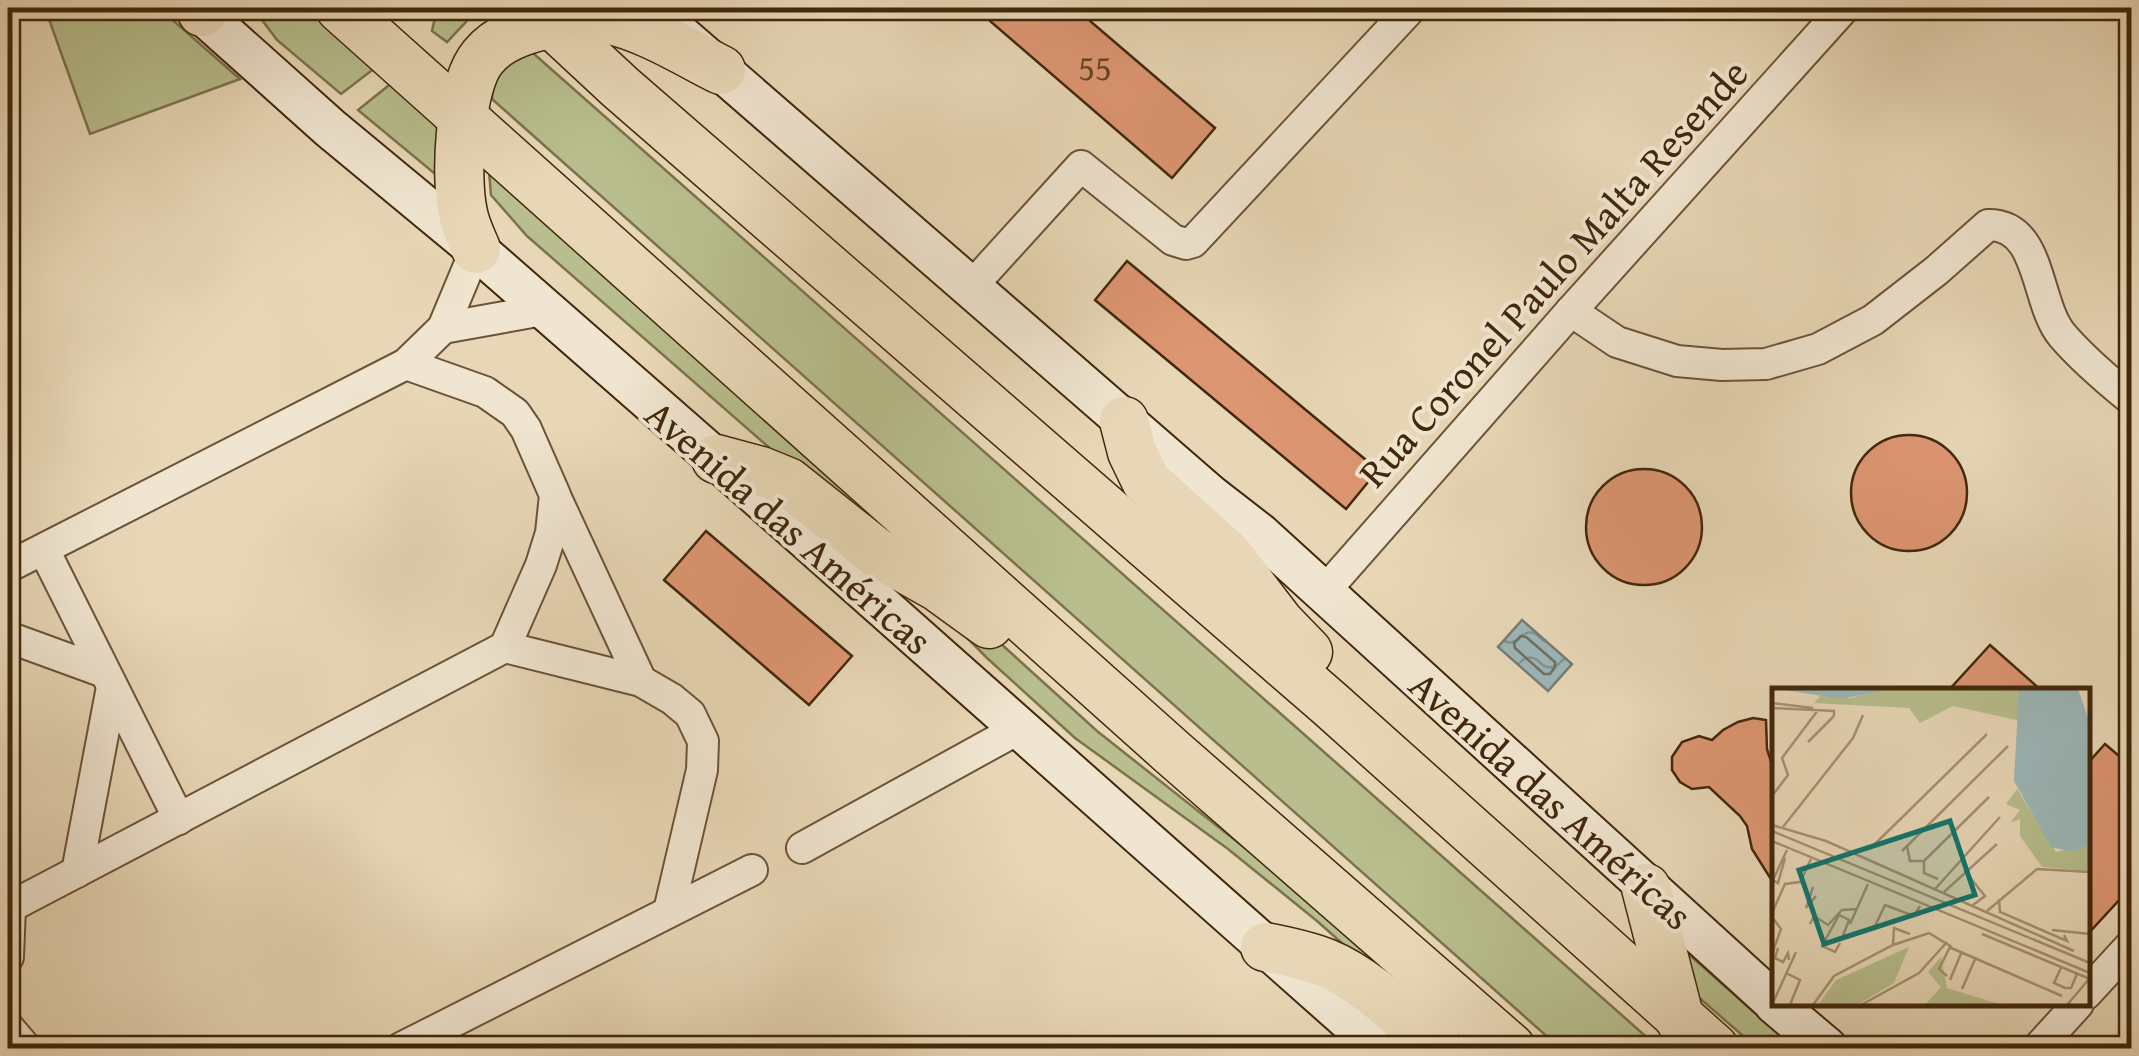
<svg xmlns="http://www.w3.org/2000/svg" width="2139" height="1056" viewBox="0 0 2139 1056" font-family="'Gentium Book Plus',serif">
<defs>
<pattern id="water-waves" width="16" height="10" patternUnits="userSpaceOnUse" patternTransform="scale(2.5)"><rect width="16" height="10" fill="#9cb7b9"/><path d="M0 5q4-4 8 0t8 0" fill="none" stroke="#819595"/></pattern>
</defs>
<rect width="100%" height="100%" fill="#e8d7b6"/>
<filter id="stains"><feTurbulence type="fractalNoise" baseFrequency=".002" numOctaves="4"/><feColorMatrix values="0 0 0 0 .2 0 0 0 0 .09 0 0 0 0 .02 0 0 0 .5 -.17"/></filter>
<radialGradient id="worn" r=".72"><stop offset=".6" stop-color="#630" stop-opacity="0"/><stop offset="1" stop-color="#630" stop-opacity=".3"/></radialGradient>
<g fill="#b8be8d" stroke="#7c724c" stroke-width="2.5">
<path d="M45,8H159L240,79L90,134Z"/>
<path d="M253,8H308L375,68L341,94L277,40Z"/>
<path d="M437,8H479L447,42L432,31Z"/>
<path d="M525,46L1659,1048H1560L492,99C493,74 508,62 525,46Z"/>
<path d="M393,82L437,123L446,183L358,110Z"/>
<path d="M489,171L958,585L844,513L527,236L491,195Z"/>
<path d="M918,588L978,623L1097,731L1327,913L1481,1048H1460L1317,921L1228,849L1075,738L987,658Z"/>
<path d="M1684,950L1784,1039L1773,1048H1757L1696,995Z"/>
</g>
<path fill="url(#water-waves)" stroke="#787d73" stroke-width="2.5" d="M1522,620L1572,664L1548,691L1498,647Z"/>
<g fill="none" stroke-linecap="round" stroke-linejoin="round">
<path stroke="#6e6f62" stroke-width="2.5" d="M1521,636L1526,637L1555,662V667L1550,674H1544L1515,648L1514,643Z"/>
</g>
<g fill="#dd9672" stroke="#41270b" stroke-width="2.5">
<path d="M975,8H1075L1215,128L1172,178Z"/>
<path d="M1127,261L1378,470L1346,509L1095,300Z"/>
<circle cx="1909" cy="493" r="58"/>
<circle cx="1644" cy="527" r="58"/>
<path d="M706,531L852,656L809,705L664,580Z"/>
<path d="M1990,645L2042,691H1948Z"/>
<path d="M1753,718L1766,720L1767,749L1774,771V884L1752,849L1747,826L1740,816L1709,787L1692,789L1680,782L1672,770V757L1682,742L1699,736L1712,740L1723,730L1738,722Z"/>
<path d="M2105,744L2132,767V886L2086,936V765Z"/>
</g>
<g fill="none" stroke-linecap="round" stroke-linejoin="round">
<g stroke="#6b5336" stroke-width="34">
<g id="minor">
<path d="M971,287L1081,166L1173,240L1186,244L1193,242L1411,8"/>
<path d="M1571,311L1617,342L1677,361L1722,365L1766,364L1818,349L1873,320L1936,271L1988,225C2042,224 2035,303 2062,335C2079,355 2111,383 2132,400"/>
<path d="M443,328L543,310"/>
<path d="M406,364L485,392L515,413L526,429L555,495L551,533L541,565L505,647L641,681L672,699L690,714L703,741L702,770L669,911"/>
<path d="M556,498L641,681"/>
<path d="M44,550L179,819"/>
<path d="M8,567L406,364L443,328L476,249"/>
<path d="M1323,593L1571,311L1844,8"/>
<path d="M8,637L104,672"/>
<path d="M802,848L1018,729"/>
<path d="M77,872L112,687"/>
<path d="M8,908L505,647"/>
<path d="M8,957L10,907"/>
<path d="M2086,994L2132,944"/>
<path d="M8,1027L26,1048"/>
<path d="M401,1048L752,870"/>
<path d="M2038,1048L2078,1004"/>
</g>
</g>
<g stroke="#41270b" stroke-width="44">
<g id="secondary">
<path d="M196,8L330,128L476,249L716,459L1380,1048"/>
<path d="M649,8L1211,496L1260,534L1774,1002"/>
<path d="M1775,1004L1827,1048"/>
</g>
</g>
<g stroke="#41270b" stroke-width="51">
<g id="trunk">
<path d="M200,8L202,12"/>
<path d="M340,8L1173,753L1511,1048"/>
<path d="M535,8L620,87L1330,704L1714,1048"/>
<path d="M476,249C471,237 465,225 463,213C455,178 459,85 483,57C499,37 525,29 550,24C568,21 591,16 610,20C645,27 689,54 721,70"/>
<path d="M1124,421L1132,452L1146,481L1228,555L1280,623L1308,652"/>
<path d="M716,459L761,471L788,482L876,552L938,587L989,624"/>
<path d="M1646,888L1680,1020"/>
<path d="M1265,947C1286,951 1306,955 1326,963C1369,981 1404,1019 1439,1048"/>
</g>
</g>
<use href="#minor" stroke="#f0e5d0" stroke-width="30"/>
<use href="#secondary" stroke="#f0e5d0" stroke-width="40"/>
<use href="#trunk" stroke="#e8d7b6" stroke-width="48"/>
</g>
<g text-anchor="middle" stroke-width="8" stroke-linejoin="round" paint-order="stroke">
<g font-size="35" fill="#684325">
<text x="1095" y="80">55</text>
</g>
<g font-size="40" fill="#41270b" stroke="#f0e5d0">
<text transform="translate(1553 273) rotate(-48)" y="14">Rua Coronel Paulo Malta Resende</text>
<text transform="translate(789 527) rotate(41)" y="14">Avenida das Américas</text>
<text transform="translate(1551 800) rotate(42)" y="14">Avenida das Américas</text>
</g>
</g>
<g transform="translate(1772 688)">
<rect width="318" height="318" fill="#e8d7b6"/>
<path d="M169,269L175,300L230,317H153L169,299L156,284Z" fill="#b8be8d"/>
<path d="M111,1H247L249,33L181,18L148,35L137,20L42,15L48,8L79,10ZM245,101L284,164L317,156V183L270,179L248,148V131L238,135L248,122L234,116ZM137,259L122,295L85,317H46L64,292Z" fill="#b8be8d"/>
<path d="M7,1H120L69,11ZM247,1H306L317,33V156L302,164L279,159L242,93Z" fill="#9cb7b9"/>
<path fill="none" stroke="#a59172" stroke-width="2.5" d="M0,15L41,20M0,20L62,23V28M36,54L62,28M0,108L16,87L10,70L46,22M0,137L54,153L302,263M11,139L81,50L91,27M0,143L318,275M0,153L318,285M103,156L215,46M135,158L138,173H152V185L166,191M130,163L236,58M13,170L6,195L1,192L15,162M152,173L217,109M192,182L213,208L201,217M41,199L34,220L44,208M163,201L228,129M172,204L225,156M227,211L228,224L295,253L292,247M215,223L265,181L318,184M0,225L13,196L28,194L39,171M0,229L9,241L1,263M38,236L42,228L56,237L70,222L85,221M78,236L96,196M101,242L113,217L142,228L148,218M280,242L318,246M210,246L318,291M68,255L63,264L50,258L67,227L77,232L70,250M121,257L122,240L138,246M177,259L290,308M6,260L3,270L11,274L16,265L17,272M289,280L282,295L293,300H299L305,286M14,285L28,292L18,317M175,288L167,281L178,259M178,292L190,263M190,301L204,269M0,317L24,264M41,317L62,288L121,257L157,245L180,259M89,317L147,285L175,254M295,317L317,291"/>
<path fill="#0f766e" fill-opacity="0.15" stroke="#0f766e" stroke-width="5" d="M178,133L203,207L52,256L27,182Z"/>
<rect width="318" height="318" fill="none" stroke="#41270b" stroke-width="5"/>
</g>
<rect width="2139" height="1056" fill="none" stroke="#e8d7b6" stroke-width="40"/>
<rect x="10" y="10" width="2119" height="1036" fill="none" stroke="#41270b" stroke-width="5"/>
<rect x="20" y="20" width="2099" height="1016" fill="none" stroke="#41270b" stroke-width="2.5"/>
<rect width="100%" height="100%" filter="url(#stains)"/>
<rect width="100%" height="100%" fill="url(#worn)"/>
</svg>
